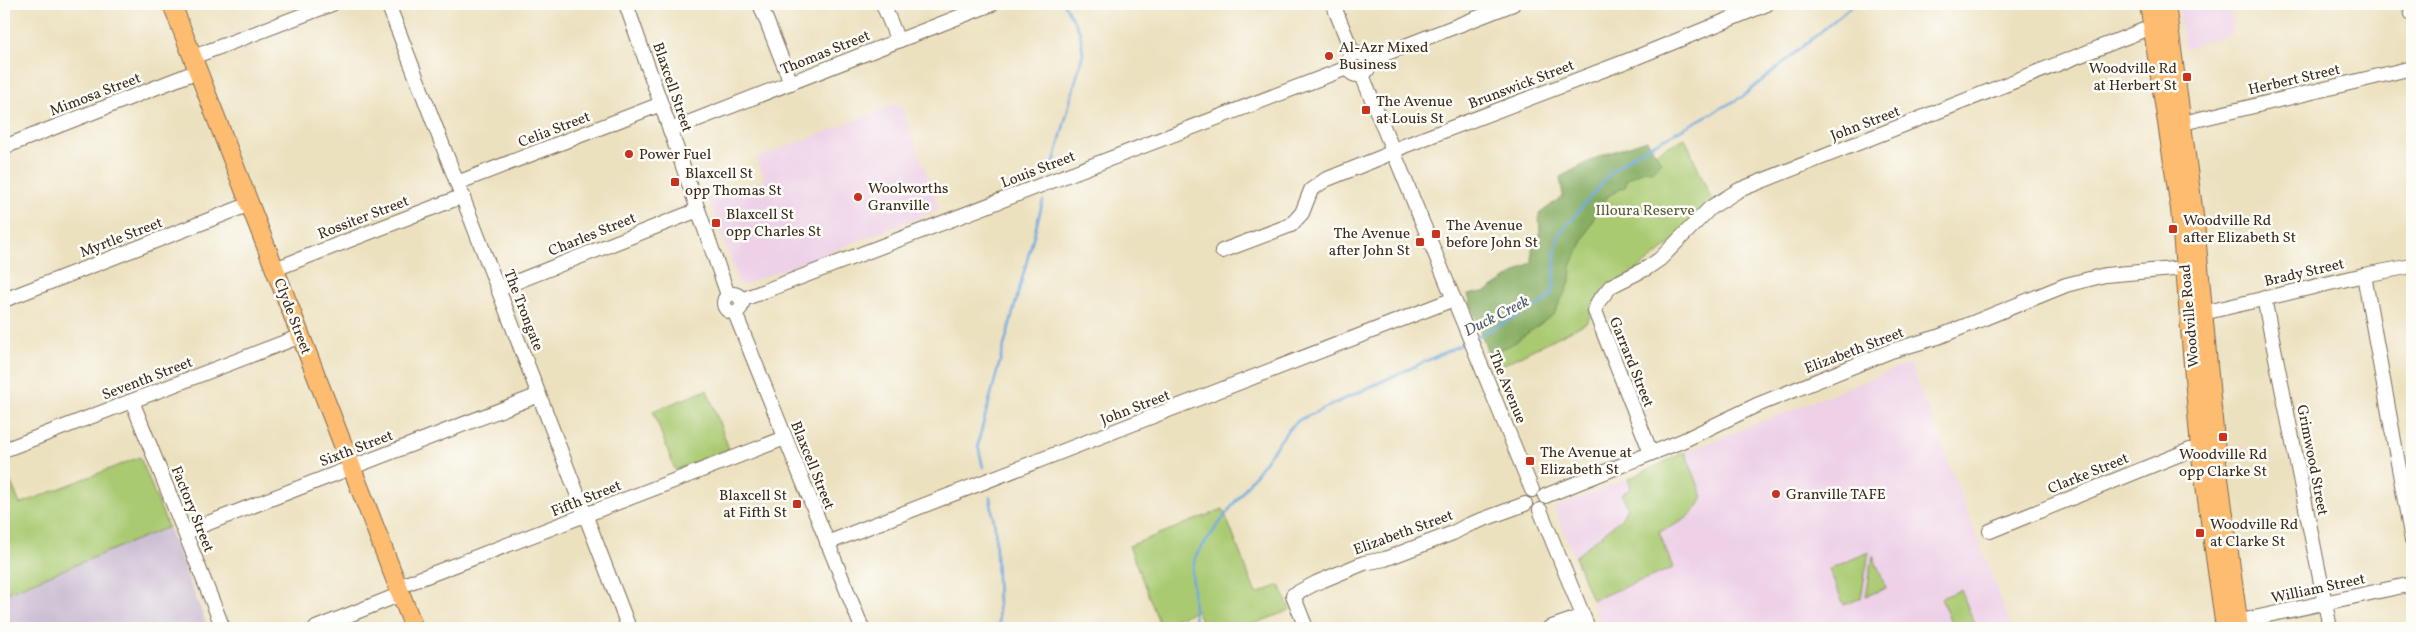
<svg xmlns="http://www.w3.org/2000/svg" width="2416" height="632" viewBox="0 0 2416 632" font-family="Vollkorn,serif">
<rect width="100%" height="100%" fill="#fdfcf7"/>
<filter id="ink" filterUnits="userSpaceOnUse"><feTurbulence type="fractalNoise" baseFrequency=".02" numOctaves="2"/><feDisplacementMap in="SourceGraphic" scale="10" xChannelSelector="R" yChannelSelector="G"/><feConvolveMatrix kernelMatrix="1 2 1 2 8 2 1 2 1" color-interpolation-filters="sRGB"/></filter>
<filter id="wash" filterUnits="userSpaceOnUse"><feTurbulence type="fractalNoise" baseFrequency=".0096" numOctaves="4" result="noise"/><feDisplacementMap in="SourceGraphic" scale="20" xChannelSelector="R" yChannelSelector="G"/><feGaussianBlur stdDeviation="1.12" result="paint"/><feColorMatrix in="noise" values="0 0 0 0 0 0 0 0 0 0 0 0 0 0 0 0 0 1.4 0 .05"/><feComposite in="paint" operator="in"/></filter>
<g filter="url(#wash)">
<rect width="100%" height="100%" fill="#ece1bf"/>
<g fill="#eed0e7">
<path d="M2178,4H2229L2234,33L2185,48Z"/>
<path d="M900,103L940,210L740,286L710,201L765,180L757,158Z"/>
<path d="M1910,363L2012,628H1603L1554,508L1628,479L1685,452Z"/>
</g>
<path fill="#ccbed3" d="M168,527L208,628H4V594Z"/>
<g fill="#aaca72" stroke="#727a48">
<path d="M1685,138L1713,203L1669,245L1593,303L1588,322L1498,367L1487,339L1583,216L1641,160Z"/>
<path d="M707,390L729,449L675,470L653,411Z"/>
<path d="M1685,452L1703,497C1694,518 1679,523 1659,532L1673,568L1592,600L1575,557L1622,518L1627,507L1622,494L1631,488L1628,479Z"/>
<path d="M140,457L168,527L4,594V466L20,504Z"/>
<path d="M1223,509L1256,594L1280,585L1290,610L1244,628H1204L1197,611L1160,625L1129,546Z"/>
<path d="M1869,552L1861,598L1844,605L1829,569Z"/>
<path d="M1873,555L1886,588L1866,596Z"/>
<path d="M1961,590L1975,625L1968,628H1953L1941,598Z"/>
</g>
<path fill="#87ae64" stroke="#616c41" d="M1647,140L1661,162L1652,171L1644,170L1626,180V186L1608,196L1594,217L1571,266L1570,282L1554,314L1511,345L1488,354L1468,295L1487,291L1532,262V249L1540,232L1539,214L1563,196L1560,177L1600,156Z"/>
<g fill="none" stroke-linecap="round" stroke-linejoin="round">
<g stroke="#6da7dd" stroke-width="2.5">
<path d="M1053,166L1083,53L1080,32L1064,4"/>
<path d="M1474,338L1541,304L1549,297L1553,289L1556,246L1560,233L1613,170L1633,155L1742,97L1854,4"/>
<path d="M983,467L978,446L979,439L1043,201"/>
<path d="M990,497L995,527L999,628"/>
<path d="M1195,628L1192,572L1196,555L1288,430L1299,420L1467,342"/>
</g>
</g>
</g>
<g filter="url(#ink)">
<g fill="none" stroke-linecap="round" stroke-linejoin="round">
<g stroke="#796a56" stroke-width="16">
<g id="minor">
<path d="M388,4L629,628"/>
<path d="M626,4L728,295"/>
<path d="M760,4L791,83"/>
<path d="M883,4L898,41"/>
<path d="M1333,4L1353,54"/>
<path d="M2410,4L2412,14"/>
<circle cx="1358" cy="64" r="11"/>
<path d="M193,57L332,4"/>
<path d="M1369,60L1513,4"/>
<path d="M1362,75L1532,490"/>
<path d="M2183,123L2412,68"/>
<path d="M670,130L992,4"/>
<path d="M4,147L198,71"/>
<path d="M457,183L661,104"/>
<path d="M1222,251L1291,225L1302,213L1311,190L1325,180L1382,157L1404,146L1632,59L1767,4"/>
<path d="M275,269L463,196"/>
<path d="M2364,275L2412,540"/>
<path d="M498,289L698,210"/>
<circle cx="733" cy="303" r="9"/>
<path d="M2264,298L2330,628"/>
<path d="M4,300L250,204"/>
<path d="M741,300L1347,68"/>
<path d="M735,313L862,628"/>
<path d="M2203,313L2364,275L2412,266"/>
<path d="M132,401L223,628"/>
<path d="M4,450L301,336"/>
<path d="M1651,453L1595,311L1598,302L1611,286L1647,268L1660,259L1710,208L1739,190L2154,26"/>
<path d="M1545,496L1682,441L1757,405L1891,351L1938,337L2066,285L2105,275L2185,268"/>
<path d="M1540,510L1588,628"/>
<path d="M1990,531L2190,450L2200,449"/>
<path d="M185,532L539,395"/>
<path d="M827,543L1454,299"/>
<path d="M398,587L785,438"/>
<path d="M316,628L401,594"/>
<path d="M1306,628L1293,595L1316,583L1364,563L1385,559L1453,533L1468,525L1525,504"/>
<path d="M1549,628L1583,616"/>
<path d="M2232,628L2245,620L2412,584"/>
</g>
</g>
<g stroke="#796a56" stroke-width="20">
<g id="major">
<path d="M172,4L414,628"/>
<path d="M2149,4L2180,209L2200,449L2225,628"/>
<path d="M2166,4L2195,223L2217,463L2239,628"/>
</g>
</g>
<use href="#minor" stroke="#fff" stroke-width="14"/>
<use href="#major" stroke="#febc70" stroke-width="18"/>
</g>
</g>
<g fill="#c8321e" stroke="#fdfcf7" stroke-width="2">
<circle cx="1329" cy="56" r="5"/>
<rect x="2182" y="72" width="10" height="10" rx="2.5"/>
<rect x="1361" y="105" width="10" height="10" rx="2.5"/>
<circle cx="629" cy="154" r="5"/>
<rect x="670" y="177" width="10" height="10" rx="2.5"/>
<circle cx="858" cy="197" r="5"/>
<rect x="711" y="218" width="10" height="10" rx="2.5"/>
<rect x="2168" y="224" width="10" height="10" rx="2.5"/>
<rect x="1431" y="229" width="10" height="10" rx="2.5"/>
<rect x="1415" y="237" width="10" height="10" rx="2.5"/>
<rect x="2218" y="432" width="10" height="10" rx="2.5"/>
<rect x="1525" y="456" width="10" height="10" rx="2.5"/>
<circle cx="1776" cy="494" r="5"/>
<rect x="792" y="499" width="10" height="10" rx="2.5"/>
<rect x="2195" y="528" width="10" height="10" rx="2.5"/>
</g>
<g text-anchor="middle" stroke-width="5" stroke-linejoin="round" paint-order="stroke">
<g font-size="15" fill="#3b2a1e" stroke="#fdfcf7" text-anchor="start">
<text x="1339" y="52">Al-Azr Mixed<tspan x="1339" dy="17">Business</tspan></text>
<text x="2177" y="73" text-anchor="end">Woodville Rd<tspan x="2177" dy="17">at Herbert St</tspan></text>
<text x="1376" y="106">The Avenue<tspan x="1376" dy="17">at Louis St</tspan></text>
<text x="639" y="159">Power Fuel</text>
<text x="685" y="178">Blaxcell St<tspan x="685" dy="17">opp Thomas St</tspan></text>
<text x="868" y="193">Woolworths<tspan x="868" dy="17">Granville</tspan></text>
<text x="726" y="219">Blaxcell St<tspan x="726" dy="17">opp Charles St</tspan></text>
<text x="2183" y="225">Woodville Rd<tspan x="2183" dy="17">after Elizabeth St</tspan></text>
<text x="1446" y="230">The Avenue<tspan x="1446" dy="17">before John St</tspan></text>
<text x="1410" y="238" text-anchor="end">The Avenue<tspan x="1410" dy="17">after John St</tspan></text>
<text x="1540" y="457">The Avenue at<tspan x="1540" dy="17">Elizabeth St</tspan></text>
<text x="2223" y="459" text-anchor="middle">Woodville Rd<tspan x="2223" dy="17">opp Clarke St</tspan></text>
<text x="1786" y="499">Granville TAFE</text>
<text x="787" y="500" text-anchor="end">Blaxcell St<tspan x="787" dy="17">at Fifth St</tspan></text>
<text x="2210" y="529">Woodville Rd<tspan x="2210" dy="17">at Clarke St</tspan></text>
</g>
<g font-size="15" fill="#3b2a1e" stroke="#fdfcf7">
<text transform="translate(825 52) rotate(-22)" y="5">Thomas Street</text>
<text transform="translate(2294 79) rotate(-13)" y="5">Herbert Street</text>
<text transform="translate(1521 84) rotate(-21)" y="5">Brunswick Street</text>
<text transform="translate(673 87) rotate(71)" y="5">Blaxcell Street</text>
<text transform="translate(95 94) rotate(-21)" y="5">Mimosa Street</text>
<text transform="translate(1865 123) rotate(-21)" y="5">John Street</text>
<text transform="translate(554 129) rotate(-21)" y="5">Celia Street</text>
<text transform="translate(1038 169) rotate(-21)" y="5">Louis Street</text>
<text transform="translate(363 217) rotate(-21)" y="5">Rossiter Street</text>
<text transform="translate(592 234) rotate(-22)" y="5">Charles Street</text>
<text transform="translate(121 237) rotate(-21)" y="5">Myrtle Street</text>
<text transform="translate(2304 272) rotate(-13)" y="5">Brady Street</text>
<text transform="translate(524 310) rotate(69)" y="5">The Trongate</text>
<text transform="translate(293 316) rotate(69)" y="5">Clyde Street</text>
<text transform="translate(2189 316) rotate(-95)" y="5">Woodville Road</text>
<text transform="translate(1854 350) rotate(-21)" y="5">Elizabeth Street</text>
<text transform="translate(1632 362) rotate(68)" y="5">Garrard Street</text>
<text transform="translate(147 378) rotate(-21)" y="5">Seventh Street</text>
<text transform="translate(1508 387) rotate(68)" y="5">The Avenue</text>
<text transform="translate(1135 407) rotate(-21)" y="5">John Street</text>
<text transform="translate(356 448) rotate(-21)" y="5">Sixth Street</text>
<text transform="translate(2313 460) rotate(79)" y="5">Grimwood Street</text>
<text transform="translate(813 465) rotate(68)" y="5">Blaxcell Street</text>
<text transform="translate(2088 473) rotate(-22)" y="5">Clarke Street</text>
<text transform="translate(586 498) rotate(-22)" y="5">Fifth Street</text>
<text transform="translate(193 509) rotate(68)" y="5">Factory Street</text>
<text transform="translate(1403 532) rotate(-20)" y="5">Elizabeth Street</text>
<text transform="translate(2318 588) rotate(-12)" y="5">William Street</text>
</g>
<g font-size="15" fill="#5c5a37" stroke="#fdfcf7">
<text x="1645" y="215">Illoura Reserve</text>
</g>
<g font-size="16" font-style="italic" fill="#4f5c6a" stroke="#fdfcf7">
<text transform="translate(1496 315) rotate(-27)" y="6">Duck Creek</text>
</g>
</g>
<rect width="2416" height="632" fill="none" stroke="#fdfcf7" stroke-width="20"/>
</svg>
